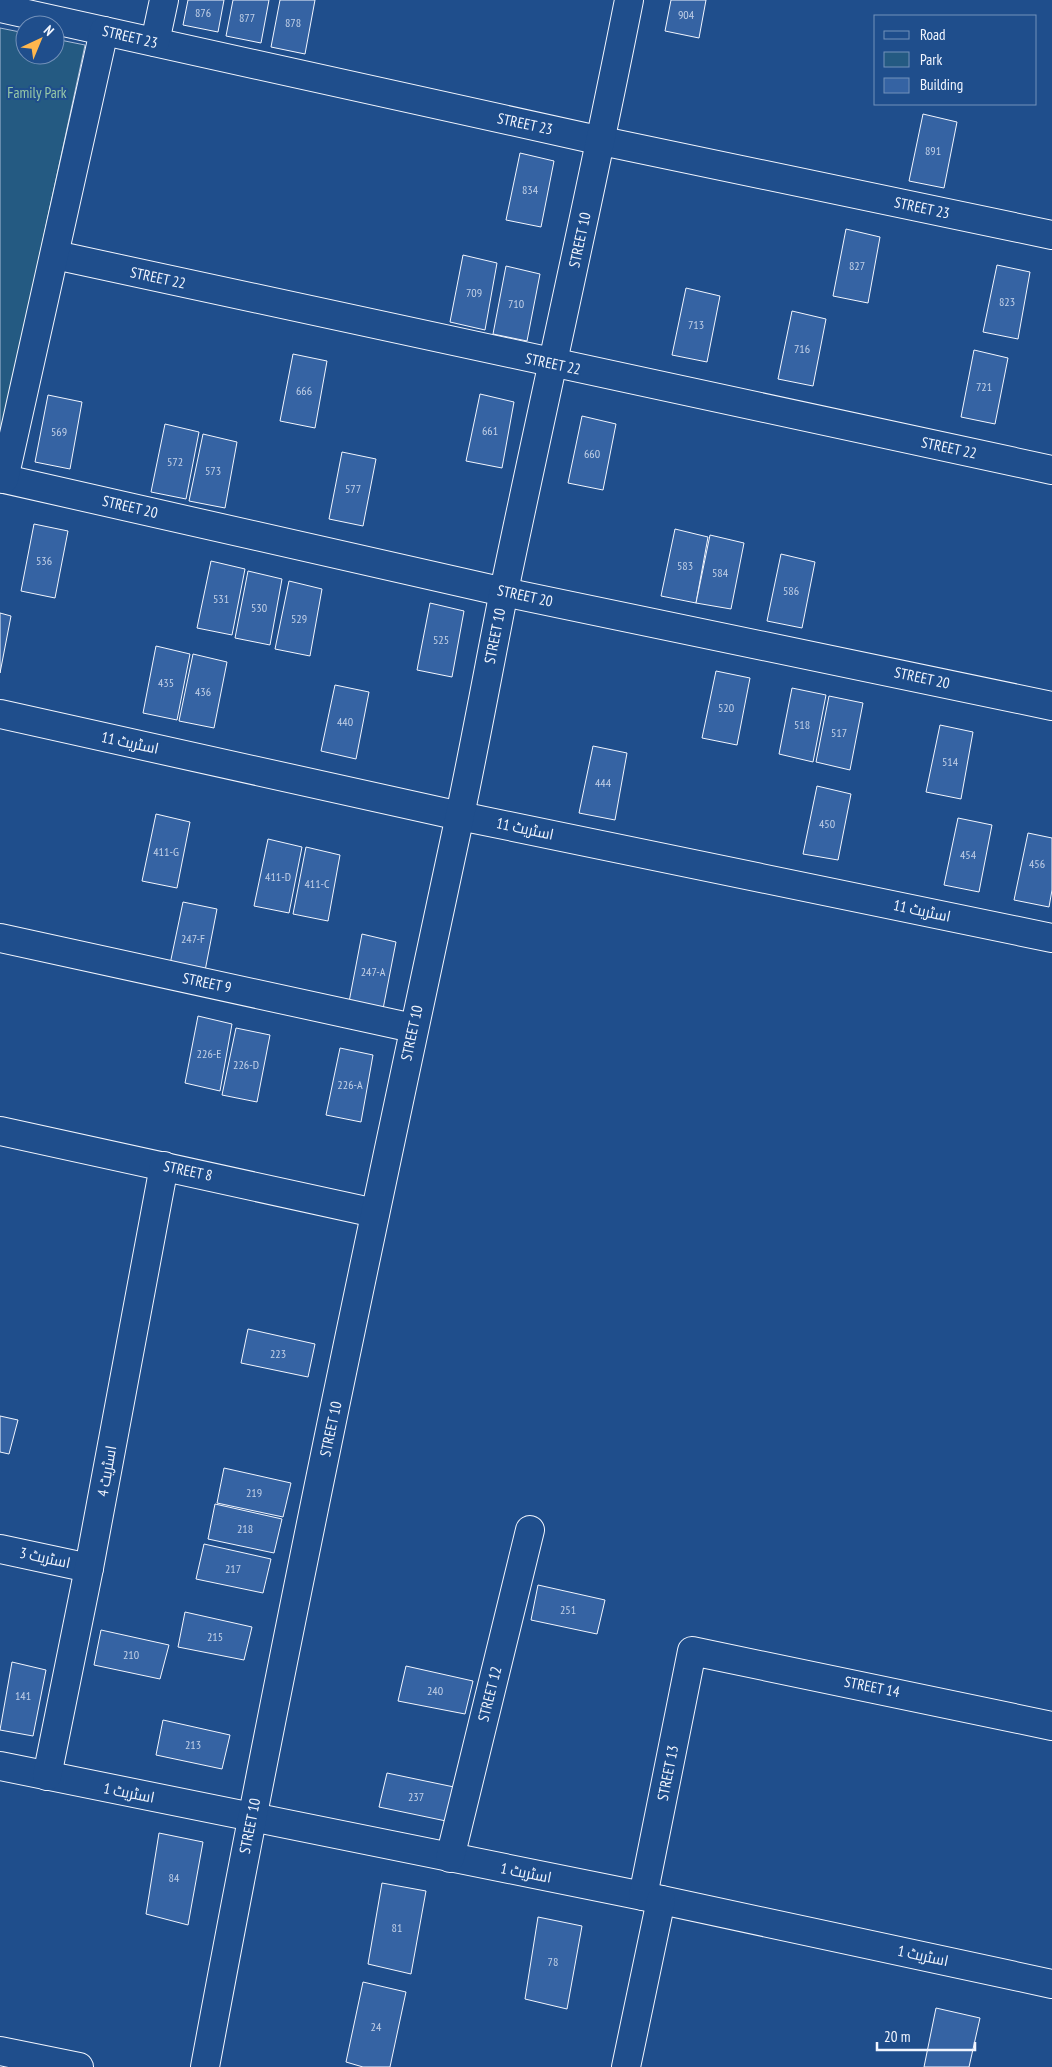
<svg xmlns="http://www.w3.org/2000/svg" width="1052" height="2067" viewBox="0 0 1052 2067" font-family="'PT Sans Narrow',Cairo,sans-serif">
<rect width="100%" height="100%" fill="#1f4e8c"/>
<path fill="#245a82" stroke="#a8bbd7" d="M0,28L25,33V55H55V39L85,45L0,439Z"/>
<g fill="#3563a3" stroke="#f2f6ff">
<path d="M188,0H224L218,32L183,25Z"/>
<path d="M233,0H269L261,43L226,36Z"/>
<path d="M280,0H315L305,54L271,47Z"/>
<path d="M671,0H706L699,38L665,31Z"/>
<path d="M923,114L957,122L944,188L909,181Z"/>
<path d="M520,153L554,161L541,227L506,220Z"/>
<path d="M846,229L880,237L868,303L833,296Z"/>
<path d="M463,255L497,263L485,330L450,322Z"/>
<path d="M997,265L1030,272L1018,339L983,332Z"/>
<path d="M506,266L540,274L527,341L493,334Z"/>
<path d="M686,288L720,296L707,362L672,355Z"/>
<path d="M792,311L826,319L813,386L778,379Z"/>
<path d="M974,350L1008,358L995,424L961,417Z"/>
<path d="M293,354L327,361L315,428L280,421Z"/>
<path d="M480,394L514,402L502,468L466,461Z"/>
<path d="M48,395L82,402L70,469L35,462Z"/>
<path d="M582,416L616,424L603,490L568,483Z"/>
<path d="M165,424L199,432L186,499L151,492Z"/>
<path d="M203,434L237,442L225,508L189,501Z"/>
<path d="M342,452L376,459L363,526L329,519Z"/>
<path d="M34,524L68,531L55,598L21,591Z"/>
<path d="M675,529L708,537L696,603L661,596Z"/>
<path d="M710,535L744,543L731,609L696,603Z"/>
<path d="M781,554L815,562L802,628L767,621Z"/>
<path d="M211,561L245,569L232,635L197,628Z"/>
<path d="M248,571L282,579L270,645L235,638Z"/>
<path d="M289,581L322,589L310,656L275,649Z"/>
<path d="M430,603L464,611L452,677L417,670Z"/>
<path d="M0,613L11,616L0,673Z"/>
<path d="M156,646L190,654L177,720L143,713Z"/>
<path d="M193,654L227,662L214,728L179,721Z"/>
<path d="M716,671L750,678L737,745L702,738Z"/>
<path d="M335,685L369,692L356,759L321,751Z"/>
<path d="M792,688L826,695L813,762L779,754Z"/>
<path d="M829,696L863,703L850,770L816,762Z"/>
<path d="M940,725L973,732L961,799L926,792Z"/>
<path d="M593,746L627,753L615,820L579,813Z"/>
<path d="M817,786L851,794L838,860L803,854Z"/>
<path d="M156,814L190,822L177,888L142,881Z"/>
<path d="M958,818L992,825L979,892L944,885Z"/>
<path d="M1028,833L1052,838V890L1049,907L1014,900Z"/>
<path d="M268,839L302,847L289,913L254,906Z"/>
<path d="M306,847L340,855L328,921L293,914Z"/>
<path d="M183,902L217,909L204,976L169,969Z"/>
<path d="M362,934L396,942L383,1009L349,1002Z"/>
<path d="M198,1016L232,1024L220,1091L185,1083Z"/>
<path d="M236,1028L270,1035L257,1102L222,1095Z"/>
<path d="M340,1048L373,1055L361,1122L326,1115Z"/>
<path d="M248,1329L315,1344L308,1377L241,1363Z"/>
<path d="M0,1416L18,1420L9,1454L0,1452Z"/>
<path d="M224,1468L291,1483L283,1517L217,1503Z"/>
<path d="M215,1504L282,1519L274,1553L208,1539Z"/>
<path d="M204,1544L271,1559L263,1593L196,1579Z"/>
<path d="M538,1585L605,1600L597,1634L531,1620Z"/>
<path d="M185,1612L252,1627L244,1660L178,1647Z"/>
<path d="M101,1630L169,1645L160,1679L94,1665Z"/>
<path d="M12,1662L46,1670L33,1736L0,1730Z"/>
<path d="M406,1666L473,1681L465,1714L398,1701Z"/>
<path d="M163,1720L230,1735L222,1769L156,1755Z"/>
<path d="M387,1773L454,1787L446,1821L379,1807Z"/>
<path d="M159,1833L203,1842L188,1925L146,1914Z"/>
<path d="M382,1883L426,1891L411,1974L368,1964Z"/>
<path d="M538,1917L582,1926L567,2009L525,1999Z"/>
<path d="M363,1982L406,1992L390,2067H363L346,2062Z"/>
<path d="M936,2008L980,2018L969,2067H924Z"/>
</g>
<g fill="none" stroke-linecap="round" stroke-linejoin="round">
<g stroke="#f2f6ff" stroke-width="30">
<g id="minor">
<path d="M0,8L602,141L1052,235"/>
<path d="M155,42L164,0"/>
<path d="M55,255L1052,470"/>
<path d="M0,478L504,592L1052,706"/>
<path d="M4,479L104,31"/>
<path d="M0,714L460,816L1052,938"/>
<path d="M0,938L413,1028"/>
<path d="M0,1131L375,1213"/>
<path d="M0,1549L89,1568"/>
<path d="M0,1766L643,1896L1052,1984"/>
<path d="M47,1776L89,1568L164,1166"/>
<path d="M450,1858L530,1530"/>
<path d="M643,1896L692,1651L1052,1726"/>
<path d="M205,2067C282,1650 370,1235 459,820C475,744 489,667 504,591C545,394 590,198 629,0"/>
<path d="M626,2067L661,1900"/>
</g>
</g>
<g stroke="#f2f6ff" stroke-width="30">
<path id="secondary" d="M0,2051L79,2067"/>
</g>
<use href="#minor" stroke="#1f4e8c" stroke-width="28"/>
<use href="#secondary" stroke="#1f4e8c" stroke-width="28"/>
</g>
<g text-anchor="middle" stroke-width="4" stroke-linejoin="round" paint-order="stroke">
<g font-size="12" fill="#c3d1e8">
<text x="203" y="17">876</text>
<text x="686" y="19">904</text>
<text x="247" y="22">877</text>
<text x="293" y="27">878</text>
<text x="933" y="155">891</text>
<text x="530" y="194">834</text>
<text x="857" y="270">827</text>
<text x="474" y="297">709</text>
<text x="1007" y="306">823</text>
<text x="516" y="308">710</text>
<text x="696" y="329">713</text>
<text x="802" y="353">716</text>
<text x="984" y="391">721</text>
<text x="304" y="395">666</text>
<text x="490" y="435">661</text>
<text x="59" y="436">569</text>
<text x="592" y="458">660</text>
<text x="175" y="466">572</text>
<text x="213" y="475">573</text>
<text x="353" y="493">577</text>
<text x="44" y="565">536</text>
<text x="685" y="570">583</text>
<text x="720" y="577">584</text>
<text x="791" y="595">586</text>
<text x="221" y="603">531</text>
<text x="259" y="612">530</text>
<text x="299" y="623">529</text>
<text x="441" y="644">525</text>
<text x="166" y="687">435</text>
<text x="203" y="696">436</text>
<text x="726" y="712">520</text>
<text x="345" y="726">440</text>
<text x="802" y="729">518</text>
<text x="839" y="737">517</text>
<text x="950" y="766">514</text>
<text x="603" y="787">444</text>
<text x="827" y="828">450</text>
<text x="166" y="856">411-G</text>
<text x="968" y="859">454</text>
<text x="1037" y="868">456</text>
<text x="278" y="881">411-D</text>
<text x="317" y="888">411-C</text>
<text x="193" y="943">247-F</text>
<text x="373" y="976">247-A</text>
<text x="209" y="1058">226-E</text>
<text x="246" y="1069">226-D</text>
<text x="350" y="1089">226-A</text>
<text x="278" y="1358">223</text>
<text x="254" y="1497">219</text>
<text x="245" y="1533">218</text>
<text x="233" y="1573">217</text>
<text x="568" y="1614">251</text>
<text x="215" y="1641">215</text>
<text x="131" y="1659">210</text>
<text x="435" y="1695">240</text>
<text x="23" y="1700">141</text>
<text x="193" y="1749">213</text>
<text x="416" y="1801">237</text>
<text x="174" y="1882">84</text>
<text x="397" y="1932">81</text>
<text x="553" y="1966">78</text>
<text x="376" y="2031">24</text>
</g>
<g font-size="15" fill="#f2f6ff" stroke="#1f4e8c">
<text transform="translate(130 37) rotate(13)" y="5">STREET 23</text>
<text transform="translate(525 124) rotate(12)" y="5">STREET 23</text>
<text transform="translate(922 208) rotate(12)" y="5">STREET 23</text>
<text transform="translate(580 240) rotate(-78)" y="5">STREET 10</text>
<text transform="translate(158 278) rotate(12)" y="5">STREET 22</text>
<text transform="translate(553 364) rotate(12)" y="5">STREET 22</text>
<text transform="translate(949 448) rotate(12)" y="5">STREET 22</text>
<text transform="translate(130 507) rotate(13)" y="5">STREET 20</text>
<text transform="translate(525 596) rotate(12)" y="5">STREET 20</text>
<text transform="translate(495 636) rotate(-79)" y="5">STREET 10</text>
<text transform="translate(922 678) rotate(12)" y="5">STREET 20</text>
<text transform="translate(130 743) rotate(12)" y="5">اسٹریٹ 11</text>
<text transform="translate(525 829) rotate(12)" y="5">اسٹریٹ 11</text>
<text transform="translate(922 911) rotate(12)" y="5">اسٹریٹ 11</text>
<text transform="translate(207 983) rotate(12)" y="5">STREET 9</text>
<text transform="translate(412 1033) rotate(-78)" y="5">STREET 10</text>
<text transform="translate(188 1171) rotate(12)" y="5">STREET 8</text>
<text transform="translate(331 1429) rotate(-78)" y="5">STREET 10</text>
<text transform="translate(107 1471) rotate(-80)" y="5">اسٹریٹ 4</text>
<text transform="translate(45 1558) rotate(12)" y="5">اسٹریٹ 3</text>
<text transform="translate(872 1687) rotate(11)" y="5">STREET 14</text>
<text transform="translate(490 1694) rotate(-76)" y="5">STREET 12</text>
<text transform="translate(668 1773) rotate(-79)" y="5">STREET 13</text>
<text transform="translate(129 1793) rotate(11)" y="5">اسٹریٹ 1</text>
<text transform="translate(250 1826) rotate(-79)" y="5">STREET 10</text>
<text transform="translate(526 1873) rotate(11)" y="5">اسٹریٹ 1</text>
<text transform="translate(923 1956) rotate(12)" y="5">اسٹریٹ 1</text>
</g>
<g font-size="15" fill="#97c8a6" stroke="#1f4e8c">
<text x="37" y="98">Family Park</text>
</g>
</g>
<rect x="874" y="15" width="162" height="90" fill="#1f4e8c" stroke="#7391ba"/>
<rect x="884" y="31" width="25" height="8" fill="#1f4e8c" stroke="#7391ba"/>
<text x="920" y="40" font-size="15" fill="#f2f6ff">Road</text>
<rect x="884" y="52" width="25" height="15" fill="#245a82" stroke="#7391ba"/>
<text x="920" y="65" font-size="15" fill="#f2f6ff">Park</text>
<rect x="884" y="78" width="25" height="15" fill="#3563a3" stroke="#7391ba"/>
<text x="920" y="90" font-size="15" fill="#f2f6ff">Building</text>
<g transform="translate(40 40) rotate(44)"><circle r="24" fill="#1f4e8c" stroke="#7391ba"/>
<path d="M0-4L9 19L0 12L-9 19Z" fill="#ffb74d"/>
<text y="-8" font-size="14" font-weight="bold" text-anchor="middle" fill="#f2f6ff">N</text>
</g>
<path d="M877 2042v8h98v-8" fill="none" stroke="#f2f6ff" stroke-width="2.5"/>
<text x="884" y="2042" font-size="15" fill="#f2f6ff" stroke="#1f4e8c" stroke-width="4" paint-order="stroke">20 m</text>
</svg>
